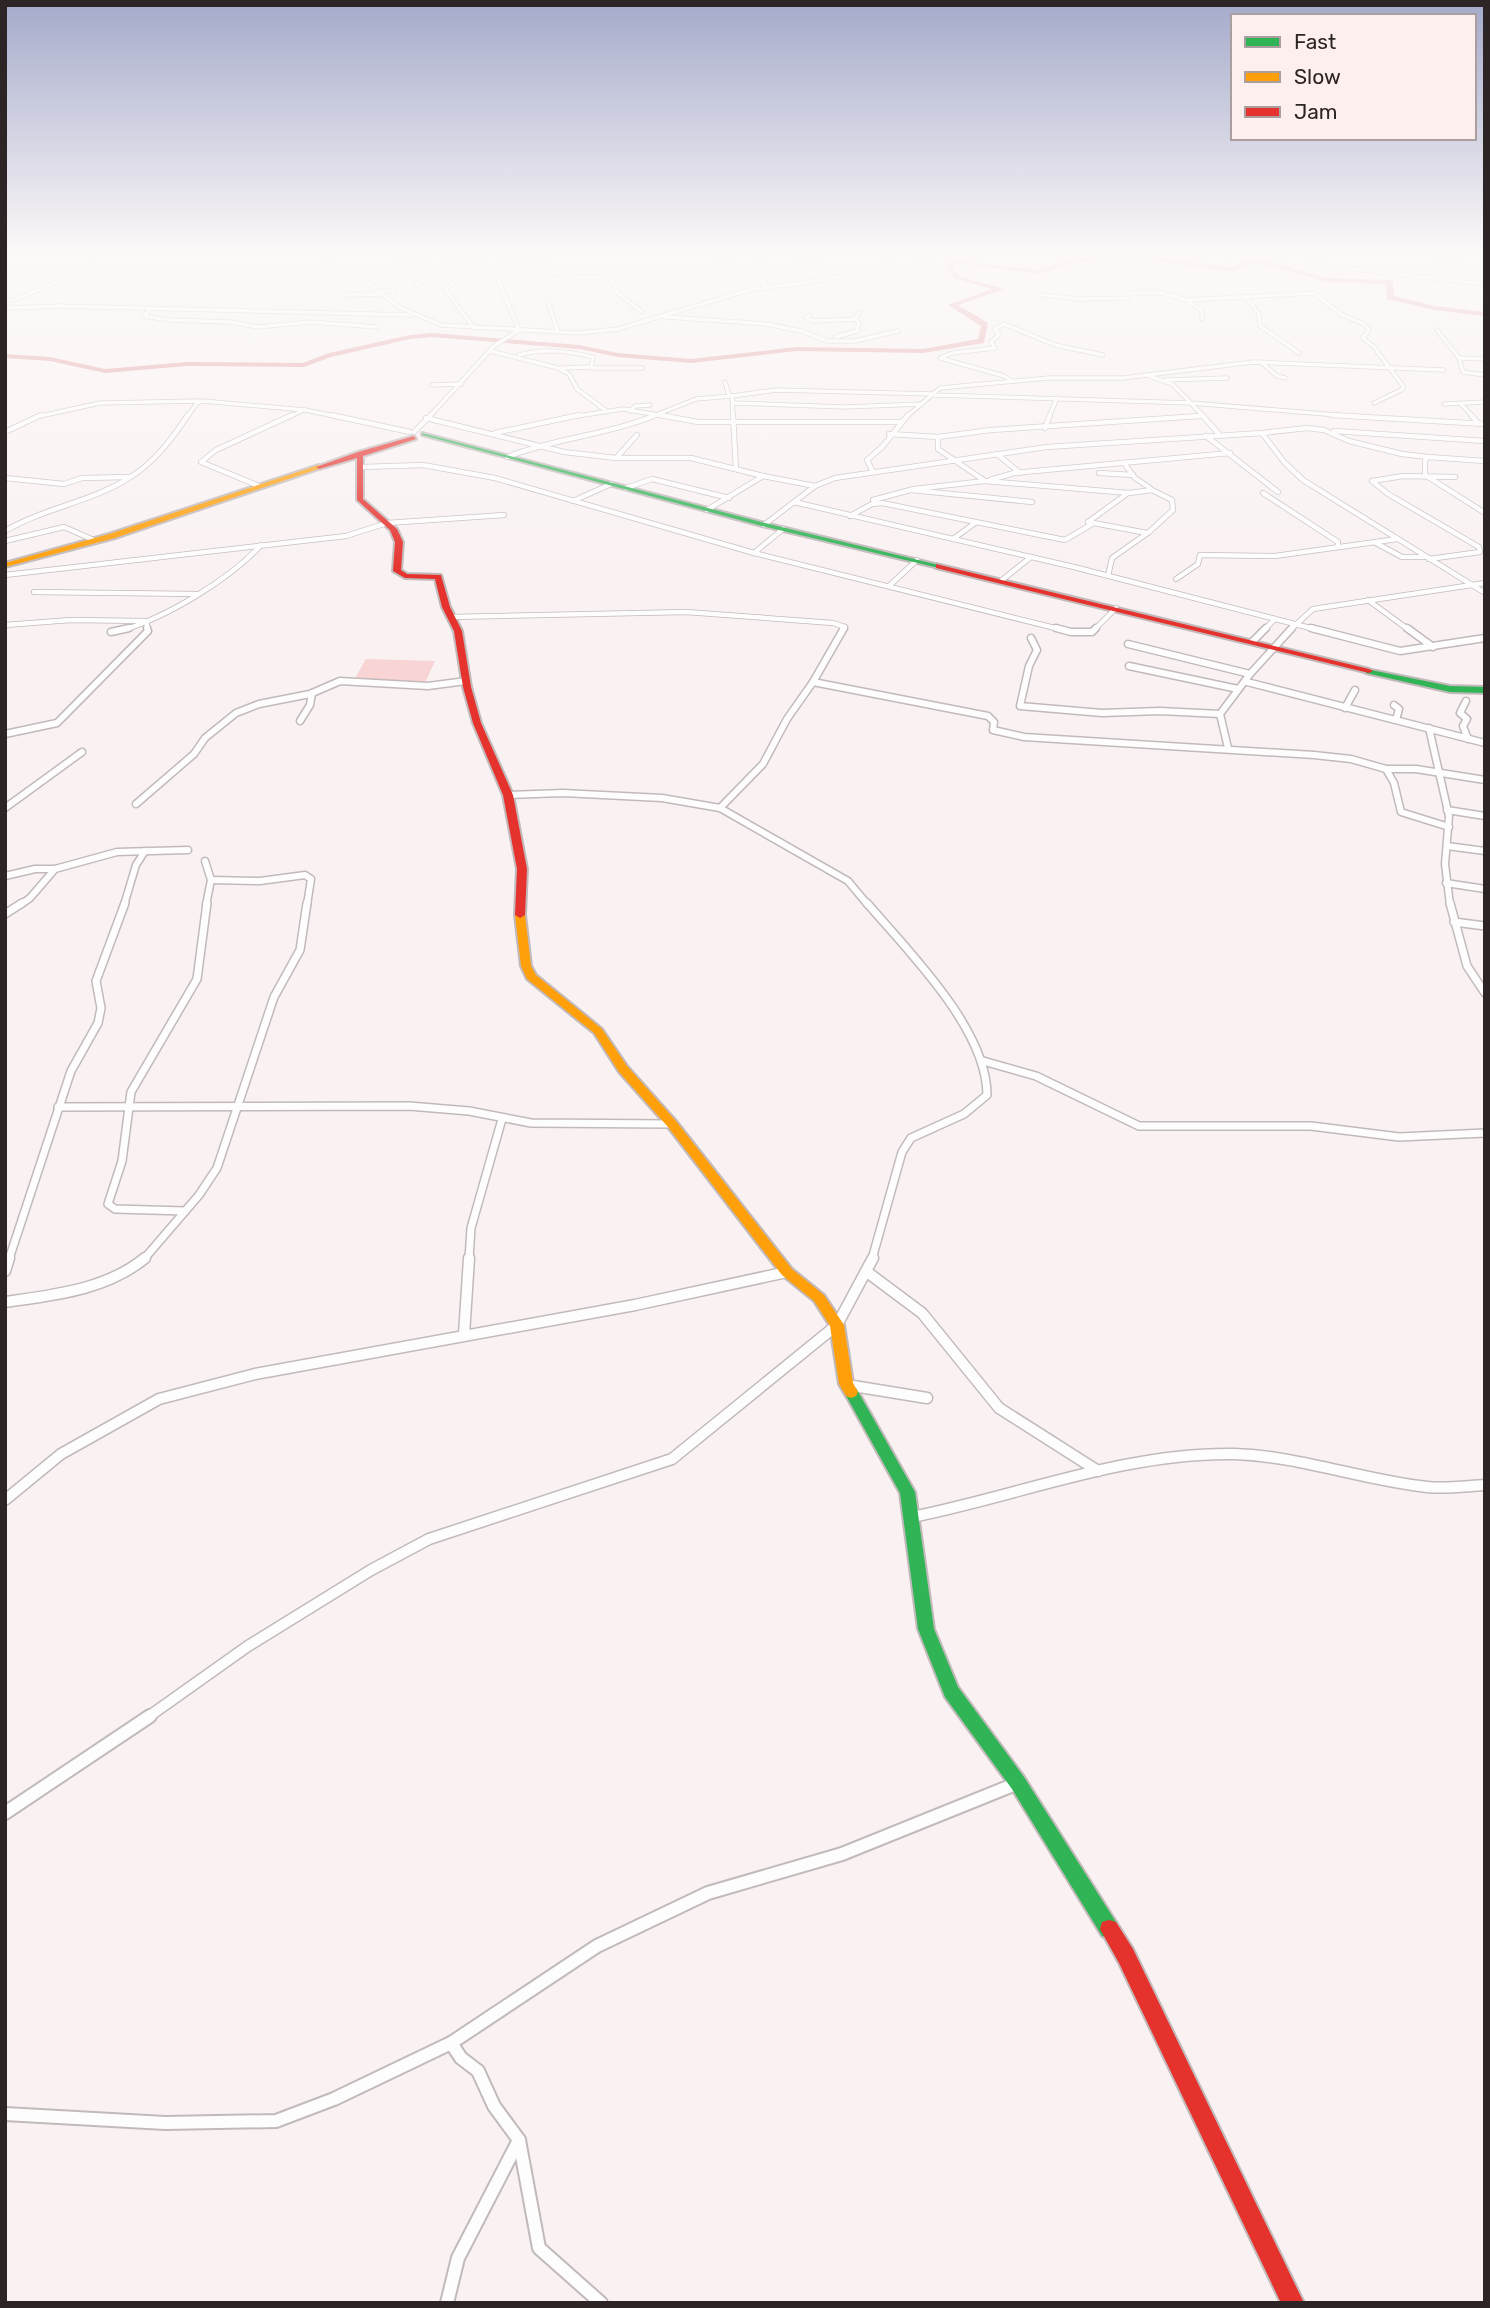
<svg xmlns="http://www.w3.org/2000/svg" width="1490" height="2308" viewBox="0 0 1490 2308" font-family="Rubik,sans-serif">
<rect width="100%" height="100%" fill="#faf2f2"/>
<path fill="#f9d4d4" d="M366,659L435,661L425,683L354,680Z"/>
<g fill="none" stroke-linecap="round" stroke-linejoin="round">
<path fill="#de9a9d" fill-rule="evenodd" d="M1127,253L1232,268L1253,258L1329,278L1389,280L1393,282L1394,296L1434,306L1485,312V316L1434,310L1387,299L1386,284L1329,282L1254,262L1233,272L1127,257L1074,263L1039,274L954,263L953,269L961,277L1004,289L958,305L988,323L984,343L923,353L796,351L691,363L618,357L579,349L432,337L410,339L331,357L304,367L187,366L105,373L50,361L5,358V354L50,357L105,369L187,362L303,363L329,353L410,335L432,333L579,345L618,353L691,359L796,347L923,349L978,339L981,326L948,305L992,289L957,279L946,269L949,260L1039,270L1073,259Z"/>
<g stroke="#c2baba" stroke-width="5">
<g id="street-far5">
<path d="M307,252L315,258L340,262"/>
<path d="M340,252V262L399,307L441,325L578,333L618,329L749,290L831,279L867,269L946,256L1016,252"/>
<path d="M383,252L387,261"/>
<path d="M430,252L434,267L453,284L446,287L447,292L474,328"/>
<path d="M1160,252L1230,255L1485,284"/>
<path d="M489,262L544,259L545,252"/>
<path d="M342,264L487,258"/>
<path d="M607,273L618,293L642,312"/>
<path d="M530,274L673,270L760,261L862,269"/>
<path d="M1449,280L1433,258L1460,260L1461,252H1464"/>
<path d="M416,285L438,275"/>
<path d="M767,287L761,282L771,275L784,252"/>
<path d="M379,292L394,290"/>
<path d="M342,295L382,294"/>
<path d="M1043,295L1078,299L1127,298L1129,293H1162L1186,300"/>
<path d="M1245,296L1259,314L1260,326L1299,353"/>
<path d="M14,300L86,269L94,259L93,252"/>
<path d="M548,302L558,332"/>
<path d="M5,308L59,306L411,315"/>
<path d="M152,308L144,316L170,320L231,322L257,327L311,322L377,327"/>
<path d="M810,315L806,317L812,321L855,319"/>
<path d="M665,317L766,324L801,331L827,341H855L898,331"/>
<path d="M1202,319V310L1186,300L1314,293L1342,315L1364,324L1369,330L1363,338L1374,347L1403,386V389L1374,403"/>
<path d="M1437,330L1459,358L1463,372L1485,375"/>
<path d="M836,337L857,331L859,323L855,319L859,313"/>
<path d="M490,351L558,368L569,374L577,389L605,410"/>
<path d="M519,355C544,348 568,351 593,357L591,368H642"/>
<path d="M1459,358L1485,359"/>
<path d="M1261,362L1277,376L1285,378"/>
<path d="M561,368L591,367"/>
<path d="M1149,376L1172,384L1191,403L1362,417"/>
<path d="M1166,380L1227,378"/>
<path d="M1012,381L1004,376L940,358L952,353L995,348L991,342L999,335L995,329L1004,324L1055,345L1103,355"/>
<path d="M725,382L729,395L732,396"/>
<path d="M432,385L462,384"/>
<path d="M934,395L1191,403L1204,417"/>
<path d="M733,403L844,407L922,404"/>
<path d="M1444,404L1485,402"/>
<path d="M1461,404L1473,417"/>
<path d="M630,411L635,406L650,405"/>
<path d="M36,417L100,403L200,401"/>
<path d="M187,417L197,403L203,401L305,410L339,417"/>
<path d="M288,417L302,411"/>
<path d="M429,417L494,346L519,330L494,270L483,252"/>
<path d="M571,417L623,409L670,417"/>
<path d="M651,417L696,399L732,396"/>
<path d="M733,417L732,396L776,390L934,394"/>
<path d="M906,417L940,388L1049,378H1123L1253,362L1444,370"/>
<path d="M1049,417L1057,398"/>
<path d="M1182,417L1200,416"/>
</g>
</g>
<g stroke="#c2baba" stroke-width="6">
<g id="street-far4">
<path d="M331,415L410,432"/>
<path d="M660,415L698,422H900"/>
<path d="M733,415L736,469"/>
<path d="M1202,415L1219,434"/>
<path d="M1331,415L1485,424"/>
<path d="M1471,415L1479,424"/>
<path d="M426,418L564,452L616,458H691L763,476"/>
<path d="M1045,428L1050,415"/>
<path d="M1334,431L1485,441"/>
<path d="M5,432L41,415"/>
<path d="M414,432L431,415"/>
<path d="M495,433L579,415"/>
<path d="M1262,433L1307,428L1324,430L1349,441L1402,454L1428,457"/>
<path d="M889,434L938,437L991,430L1200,416"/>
<path d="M1206,436L1278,492"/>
<path d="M938,437V449L985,481L1129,493L1152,490L1172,500L1173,510L1149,532L1112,558L1108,576"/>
<path d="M997,454L1020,473"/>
<path d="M507,457C555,438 607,435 656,415"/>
<path d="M616,458L637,435"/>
<path d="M1485,461L1428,457L1425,460V475L1485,513"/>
<path d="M1124,463L1135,478L1150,488"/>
<path d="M362,467L423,465L495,478L754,553L1063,630"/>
<path d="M873,472L867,460L882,447L908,415"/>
<path d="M1099,473L1133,475"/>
<path d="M5,478L64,484L82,478L130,477"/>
<path d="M990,480L1014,473L1230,453"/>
<path d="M259,486L201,462L216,450L292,415"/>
<path d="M815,486L835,478L1047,447L1262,433L1284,462L1303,480L1485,593"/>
<path d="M626,488L652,479L729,498"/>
<path d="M911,490L1032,502"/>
<path d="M1128,493L1088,522L1147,533"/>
<path d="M1263,493L1338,542V547"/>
<path d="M873,500L914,489L985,481"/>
<path d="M573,501L611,484"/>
<path d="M794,502L1074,567L1318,630"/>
<path d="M707,510L763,476L815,486L764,525"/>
<path d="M850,516L872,504L882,503L1065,540L1092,524L1088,522"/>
<path d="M5,531C44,508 91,502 129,478C154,463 172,439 188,415"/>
<path d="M953,539L975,523"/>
<path d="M5,541L64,527L96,541"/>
<path d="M1376,543L1402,557H1425"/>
<path d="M754,553L783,529"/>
<path d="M1429,559L1480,552L1479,547L1388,494L1372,481L1403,476L1455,477"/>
<path d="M5,575L346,536L387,523L504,515"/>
<path d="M1176,579L1198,564L1200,555L1275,556L1397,539"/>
<path d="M1002,580L1031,557"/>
<path d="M889,586L917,560"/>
<path d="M34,592L196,594"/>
<path d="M1368,600L1409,630"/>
<path d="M451,617L686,612L833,623L845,627L843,630"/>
<path d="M5,625L71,620L146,621L148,630"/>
<path d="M123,630C167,617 230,579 261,545"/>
<path d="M1094,630L1116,608"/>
<path d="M1264,630L1275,619"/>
<path d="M1290,630L1313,609L1485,583"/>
</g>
</g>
<g stroke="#c2baba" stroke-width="9">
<g id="street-far3">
<path d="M1056,628L1071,632H1092L1096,628"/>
<path d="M1311,628L1400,651L1485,638"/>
<path d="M1407,628L1433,647"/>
<path d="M111,632L129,628"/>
<path d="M1031,638L1037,650L1029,666L1020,706L1102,713L1160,711L1220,714"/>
<path d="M1253,641L1266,628"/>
<path d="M1128,644L1250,674"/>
<path d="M1129,666L1238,689"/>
<path d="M813,682L988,716L994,722L993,730L1024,737L1314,755L1351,759L1386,769H1416L1485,780"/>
<path d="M1247,682L1485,743"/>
<path d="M1466,701L1460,713L1467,719L1463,726L1468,739"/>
<path d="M1394,705L1399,709L1396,720"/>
<path d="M1345,708L1355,690"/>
<path d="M300,721L310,705L312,693"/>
<path d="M1429,728L1449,816L1445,864L1450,905"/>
<path d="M5,734L57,723L148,631L147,628"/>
<path d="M1228,748L1220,714L1250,674L1292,628"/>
<path d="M1386,769L1394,783L1401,812L1449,827"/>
<path d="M508,795L563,793L662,798L720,808L848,881L868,905"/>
<path d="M136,804L194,754L205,738L236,713L259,704L310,694L340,681L428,686L466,681"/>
<path d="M5,808L82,752"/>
<path d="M720,808L763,764L787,719L813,682L844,628"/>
<path d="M1447,810L1485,816"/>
<path d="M1447,846L1485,851"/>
<path d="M205,861L211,880L206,905"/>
<path d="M5,876L35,869H55L117,852L188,850"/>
<path d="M211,880L260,881L305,875L311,879L307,905"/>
<path d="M1446,883L1485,889"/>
<path d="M20,905L30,898L55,869"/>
<path d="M124,905L136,865L145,851"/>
</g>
</g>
<g stroke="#c2baba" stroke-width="10">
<g id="street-far2">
<path d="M867,903C908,951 987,1029 987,1095L964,1114L911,1138L902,1152L872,1259"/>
<path d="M1450,903L1467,966L1485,993"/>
<path d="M5,914L22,903"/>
<path d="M1454,922L1485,926"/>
<path d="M983,1061L1036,1076L1139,1126H1311L1399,1137L1485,1133"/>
<path d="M58,1107L409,1106L469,1111L531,1123L672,1124"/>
<path d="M185,1211L115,1209L108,1204L122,1161L131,1092L197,979L207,903"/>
<path d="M9,1259L71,1071L98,1023L101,1008L96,981L125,903"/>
<path d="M144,1259L199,1195L217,1168L274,997L300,950L307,903"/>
<path d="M469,1259L471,1228L502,1119"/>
</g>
</g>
<g stroke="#c2baba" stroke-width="13">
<g id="street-far1">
<path d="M5,1271L9,1258"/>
<path d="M867,1272L922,1313L999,1408L1098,1471"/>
<path d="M5,1302C54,1295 106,1290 145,1258"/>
<path d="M464,1335L469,1258"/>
<path d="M847,1385L927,1398"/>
<path d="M5,1500L61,1454L159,1399L255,1374L635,1305L787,1272"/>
<path d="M912,1517C1018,1496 1125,1452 1234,1454C1300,1456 1362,1480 1427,1487C1446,1489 1466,1486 1485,1485"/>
<path d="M148,1717L248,1646L371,1570L429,1539L672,1459L837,1325L873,1258"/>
</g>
</g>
<g stroke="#c2baba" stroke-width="16">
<g id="street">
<path d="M5,1813L150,1716"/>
<path d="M5,2114L165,2123L276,2121L334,2099L451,2043L597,1946L708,1893L842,1854L1018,1783"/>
<path d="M519,2140L539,2248L601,2303"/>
<path d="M447,2303L458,2258L519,2140L494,2106L478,2071L461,2058L451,2043"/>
</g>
</g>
<g stroke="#c2baba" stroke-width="4">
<g id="fast">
<path d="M422,433L765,523L943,566L939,568L762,526L422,435Z"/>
<path d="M1366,669L1450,686L1485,687V693L1450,692L1366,673Z"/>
<path d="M851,1386L856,1388L915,1492L934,1629L958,1687L1024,1777L1116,1922L1118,1929L1116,1936L1109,1938L1102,1936L1012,1789L945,1697L918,1629L900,1493L844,1392L846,1388Z"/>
</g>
</g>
<g stroke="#c2baba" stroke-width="4">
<g id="slow">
<path d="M319,465L321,466V468L115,538L5,567V563L109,534Z"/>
<path d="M520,912L525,915L531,966L536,975L602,1029L627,1066L676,1121L792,1269L824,1295L844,1325L853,1383L858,1392L856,1396L851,1398L846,1396L839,1384L830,1326L814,1301L782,1275L668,1127L619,1072L594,1033L527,979L521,966L515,915Z"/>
</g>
</g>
<g stroke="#c2baba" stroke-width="4">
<g id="jam">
<path d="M414,436L416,439L363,456V499L397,529L403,542L401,570L407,574L441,575L450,607L462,631L471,687L481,723L513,795L527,869L525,915L520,918L515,915L517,869L503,795L473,723L463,687L454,631L442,607L435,579L405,578L393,571L395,542L390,530L357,500V458L319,469L316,467L358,452Z"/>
<path d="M936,564L1369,669L1373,671L1369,673L936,568Z"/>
<path d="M1109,1920L1116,1922L1133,1949L1304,2303H1281L1119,1963L1100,1929L1102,1922Z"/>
</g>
</g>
<use href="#street-far5" stroke="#fefdfd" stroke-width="3.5"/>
<use href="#street-far4" stroke="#fefdfd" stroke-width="4.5"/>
<use href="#street-far3" stroke="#fefdfd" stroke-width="6"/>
<use href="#street-far2" stroke="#fefdfd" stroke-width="7"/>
<use href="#street-far1" stroke="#fefdfd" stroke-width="10"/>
<use href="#street" stroke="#fefdfd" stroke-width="12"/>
<use href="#fast" fill="#30b455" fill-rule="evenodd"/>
<use href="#slow" fill="#ff9f0a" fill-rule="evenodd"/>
<use href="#jam" fill="#e5322d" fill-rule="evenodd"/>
</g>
<linearGradient id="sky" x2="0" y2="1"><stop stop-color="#a4aaca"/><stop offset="0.44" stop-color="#fdf9f9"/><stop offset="1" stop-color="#fdf9f9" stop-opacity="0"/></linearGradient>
<rect width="1490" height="575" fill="url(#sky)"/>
<rect width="1490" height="2308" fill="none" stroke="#2d2525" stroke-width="14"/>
<rect x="1231" y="14" width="245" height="126" fill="#feefef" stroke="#aa9e9e" stroke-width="2"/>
<rect x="1245" y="37" width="35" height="10" fill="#30b455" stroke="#aa9e9e" stroke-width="2"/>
<text x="1294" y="49" font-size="21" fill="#2d2525">Fast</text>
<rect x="1245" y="72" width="35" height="10" fill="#ff9f0a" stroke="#aa9e9e" stroke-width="2"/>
<text x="1294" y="84" font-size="21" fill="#2d2525">Slow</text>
<rect x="1245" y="107" width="35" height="10" fill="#e5322d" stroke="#aa9e9e" stroke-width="2"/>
<text x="1294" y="119" font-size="21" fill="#2d2525">Jam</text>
</svg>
